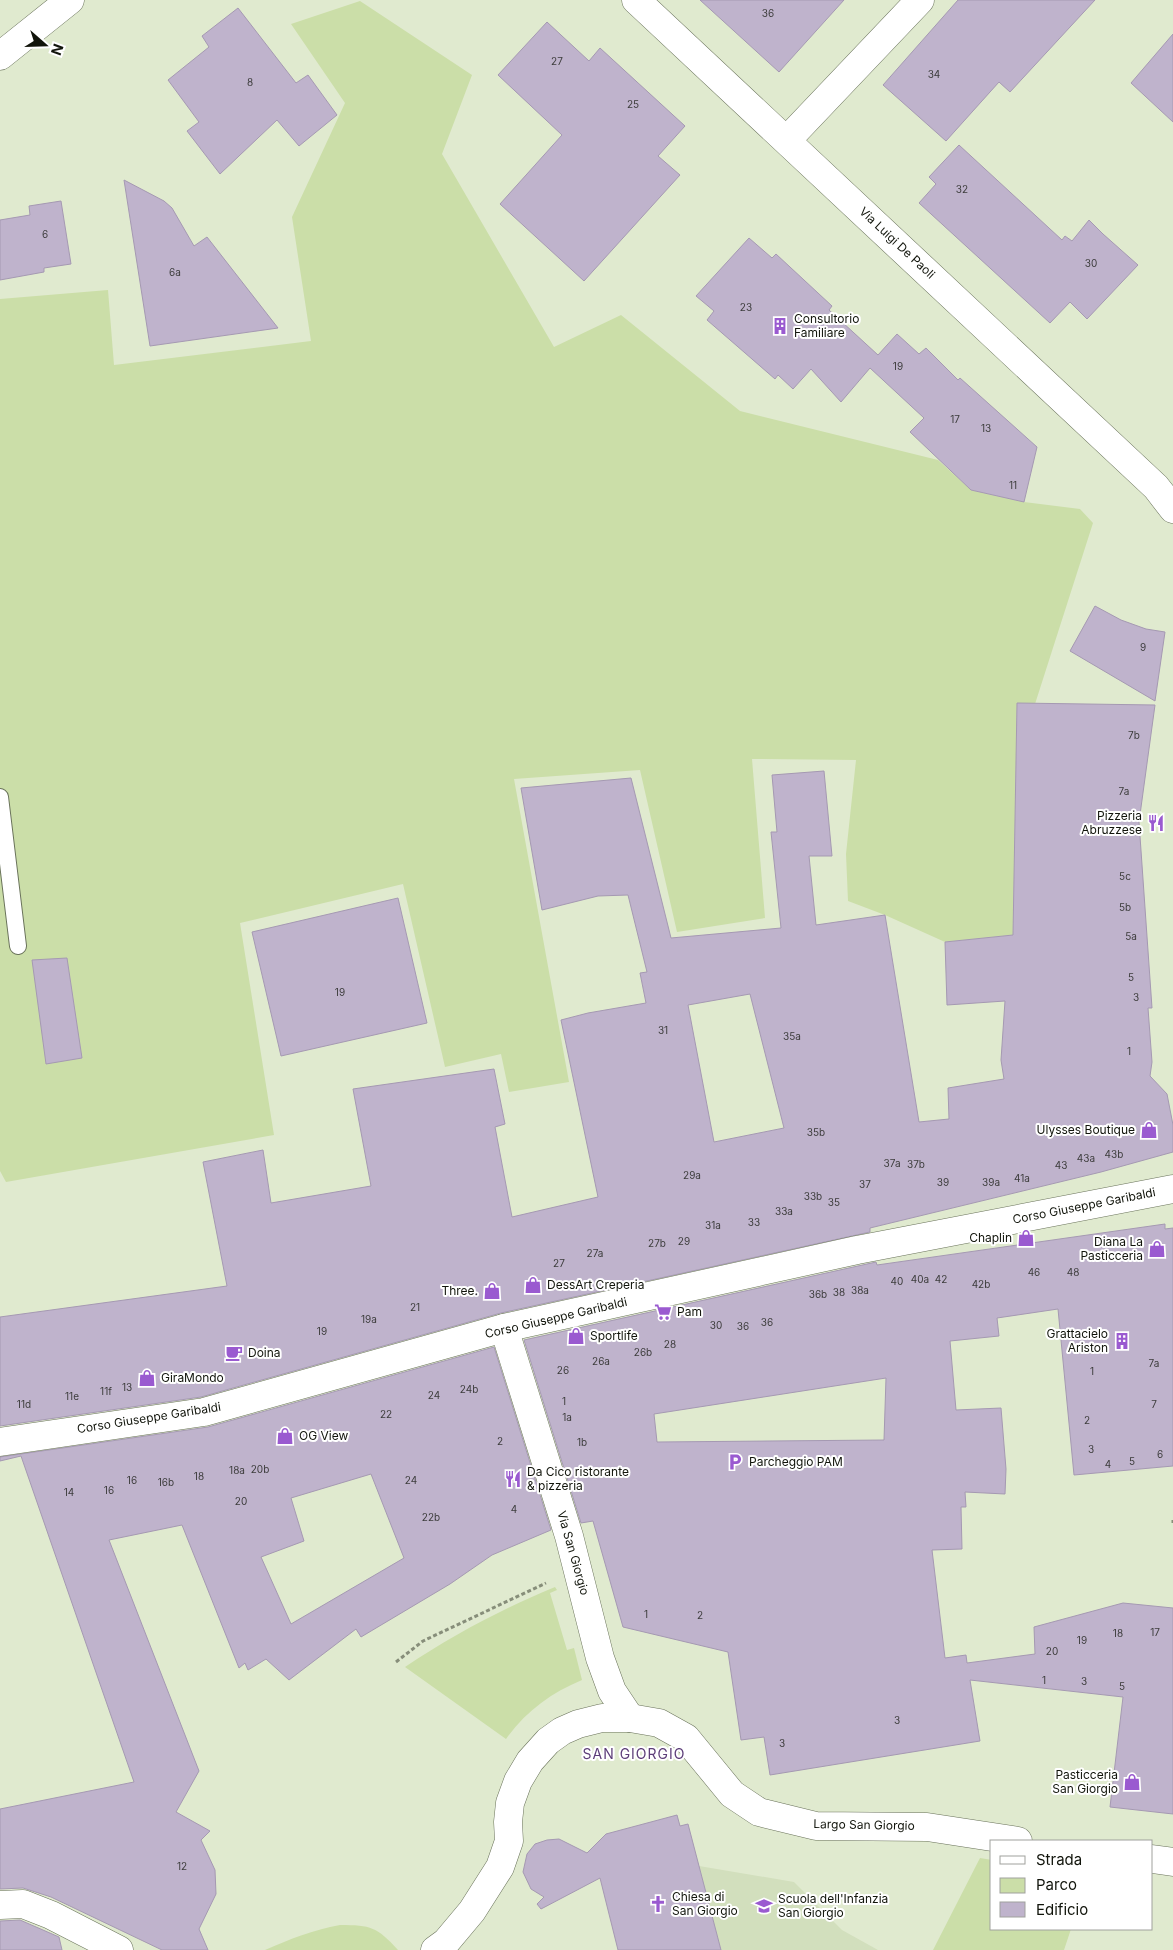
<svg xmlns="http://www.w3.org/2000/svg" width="1173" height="1950" viewBox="0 0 1173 1950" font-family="Inter,sans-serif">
<rect width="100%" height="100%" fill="#e0eacf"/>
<path fill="#d2dfbd" d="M699,1866L794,1882L842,1930L878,1950H721Z"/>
<g fill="#cbdea8">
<path d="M360,1L472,75L442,154L554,347L621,315L740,411L938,460L971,490L1024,502L1080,509L1093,523L1035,704L1017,703L1013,935L945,942L885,915L848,901L846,854L856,760L752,759L765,918L677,932L640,770L514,779L569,1082L509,1092L501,1054L445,1067L403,884L240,923L274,1135L6,1182L0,1171V299L108,290L114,365L311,341L292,217L345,103L291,24Z"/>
<path d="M555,1587L557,1590L550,1593L567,1650L574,1648L582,1680C551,1693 526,1711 506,1739L405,1667C453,1635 502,1609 555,1587Z"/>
<path d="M980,1858L992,1860V1929H1071L1064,1950H933Z"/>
<path d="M340,1925C371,1925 377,1927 398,1950H265C290,1939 313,1930 340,1925Z"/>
</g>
<g fill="#bfb3cc" stroke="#a599b2" fill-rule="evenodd">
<path d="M700,0H844L779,72Z"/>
<path d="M958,0H1095L1010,92L999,82L946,141L883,85Z"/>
<path d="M238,8L296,83L308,75L337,115L299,146L277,120L220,174L187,131L199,122L168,80L209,47L202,36Z"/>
<path d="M547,22L589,61L600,48L685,126L658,156L680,175L584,281L500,204L562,135L498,75Z"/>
<path d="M1173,34V122L1131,83Z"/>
<path d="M959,145L1062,240L1065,236L1072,241L1089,220L1103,234L1138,265L1087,319L1070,302L1050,323L919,203L936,184L929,177Z"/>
<path d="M124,180L164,201L172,208L194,246L207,237L278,328L150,346Z"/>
<path d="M61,201L71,264L44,268V272L0,280V220L30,215L29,206Z"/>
<path d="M749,238L772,258L776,254L832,306L829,310L878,355L897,334L919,354L926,348L958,380L960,378L1037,447L1024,502L971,490L910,432L924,418L870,368L841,402L811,369L793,389L778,375L775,379L707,320L714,311L696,296Z"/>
<path d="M1095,606L1121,620L1146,629L1165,632L1155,701L1070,651Z"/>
<path d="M1017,703L1155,705L1139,822L1152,1008H1148L1152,1062L1150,1076L1167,1094L1173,1125V1152L1101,1172L870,1228V1232L501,1313L201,1397L0,1426V1317L227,1286L203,1162L263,1150L271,1203L371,1186L353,1089L494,1069L505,1124L495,1127L512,1217L598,1197L561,1020L588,1013L646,1003L640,973L647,972L628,895L598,896L542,910L521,788L631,778L671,938L781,928L771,832H777L772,775L824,771L832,856H809L816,925L885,915L919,1122L949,1119L948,1088L1004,1079L1001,1060L1005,1001L947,1005L945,942L1013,935ZM750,994L784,1128L714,1142L688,1005Z"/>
<path d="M398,898L427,1023L281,1056L252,932Z"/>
<path d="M67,958L82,1058L46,1064L32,960Z"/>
<path d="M1165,1224V1229L1173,1228V1466L1074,1475L1058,1309L997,1318L999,1336L950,1341L956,1410L1001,1408L1006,1469L1005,1494L965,1492L966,1507H961L962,1549L932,1550L945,1658L966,1655L967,1663L1035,1654L1034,1627L1123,1603L1173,1608V1814L1110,1807L1123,1697L970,1680L980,1741L770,1775L764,1737L741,1740L728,1652L623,1627L593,1521L581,1523L524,1340L876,1262L877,1265ZM886,1378L884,1440L657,1442L654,1414Z"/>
<path d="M494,1347L551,1530L492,1555L450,1584L361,1637L356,1629L289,1680L266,1659L248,1670L245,1663L239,1668L182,1525L109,1540L199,1771L176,1812L210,1831L201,1840L215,1870L216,1894L199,1929L208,1950H162L51,1897L23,1888L0,1889V1809L134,1782L21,1456L0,1461V1457L208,1427ZM371,1474L404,1558L291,1624L261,1557L304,1541L291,1498Z"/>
<path d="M677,1815L680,1826L688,1824L721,1950H618L600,1878L541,1909L537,1904L544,1897L531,1889L523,1872L527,1854L535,1844L547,1840L559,1839L587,1853L606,1834Z"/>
<path d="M20,1920L59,1937L62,1950H0V1921Z"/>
</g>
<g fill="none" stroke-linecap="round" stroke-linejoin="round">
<g stroke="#69725a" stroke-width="18">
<path id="lane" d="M0,797L18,946"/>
</g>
<g stroke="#69725a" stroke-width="29">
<g id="street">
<path d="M636,0L1156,487L1173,509"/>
<path d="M0,56L70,0"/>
<path d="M787,140L920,0"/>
<path d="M504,1328L569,1536L600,1658L612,1691L630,1718"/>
<path d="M0,1442L204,1412L504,1328L857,1250L1173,1189"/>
<path d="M1152,1859L1173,1862"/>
<path d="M0,1905L23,1904L51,1915L119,1950"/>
<path d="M435,1950L446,1942L472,1911L500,1867L509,1841L508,1822L510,1803L518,1781L530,1761L548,1741L562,1731L578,1724L602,1718H630L659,1723L686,1738L732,1794L759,1812L816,1826L927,1827L1018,1841"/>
</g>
</g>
<g stroke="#878e7a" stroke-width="3" stroke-dasharray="4 2.5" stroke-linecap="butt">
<path d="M1173,1523V1520"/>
<path d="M396,1662L423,1641L546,1583"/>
</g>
<use href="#lane" stroke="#fff" stroke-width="16"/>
<use href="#street" stroke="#fff" stroke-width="28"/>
</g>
<defs>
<g id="building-bare" transform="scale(1.35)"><path d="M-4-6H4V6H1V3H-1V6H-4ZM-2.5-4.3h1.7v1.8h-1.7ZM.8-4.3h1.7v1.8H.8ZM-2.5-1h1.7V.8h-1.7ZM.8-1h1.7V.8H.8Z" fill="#9a5ad0" stroke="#fff" stroke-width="2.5" paint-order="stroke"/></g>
<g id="restaurant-bare" transform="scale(1.35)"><path d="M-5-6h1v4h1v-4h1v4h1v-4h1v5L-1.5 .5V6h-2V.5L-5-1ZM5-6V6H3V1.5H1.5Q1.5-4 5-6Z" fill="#9a5ad0" stroke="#fff" stroke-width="2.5" paint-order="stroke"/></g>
<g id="shop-bare" transform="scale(1.35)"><path d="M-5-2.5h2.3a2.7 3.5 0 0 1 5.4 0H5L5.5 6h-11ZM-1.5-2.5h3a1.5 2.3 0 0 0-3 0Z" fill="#9a5ad0" stroke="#fff" stroke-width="2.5" paint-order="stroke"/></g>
<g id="supermarket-bare" transform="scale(1.35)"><path d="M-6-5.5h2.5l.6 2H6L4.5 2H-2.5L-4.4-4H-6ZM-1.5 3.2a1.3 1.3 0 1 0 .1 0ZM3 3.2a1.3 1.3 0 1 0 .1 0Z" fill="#9a5ad0" stroke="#fff" stroke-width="2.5" paint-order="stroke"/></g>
<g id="cafe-bare" transform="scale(1.35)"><path d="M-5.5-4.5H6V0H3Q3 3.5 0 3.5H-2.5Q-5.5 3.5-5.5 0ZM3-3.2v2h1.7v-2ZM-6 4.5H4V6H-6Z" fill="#9a5ad0" stroke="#fff" stroke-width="2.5" paint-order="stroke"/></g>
<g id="parking-bare" transform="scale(1.35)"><path d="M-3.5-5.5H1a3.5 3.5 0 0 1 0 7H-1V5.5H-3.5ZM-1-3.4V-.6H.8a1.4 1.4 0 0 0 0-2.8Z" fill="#9a5ad0" stroke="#fff" stroke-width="2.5" paint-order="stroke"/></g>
<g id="church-bare" transform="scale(1.35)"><path d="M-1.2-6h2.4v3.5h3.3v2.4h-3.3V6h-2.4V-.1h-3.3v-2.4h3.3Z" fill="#9a5ad0" stroke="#fff" stroke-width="2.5" paint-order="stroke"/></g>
<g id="school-bare" transform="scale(1.35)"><path d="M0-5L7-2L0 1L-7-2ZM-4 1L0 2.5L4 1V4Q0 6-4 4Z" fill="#9a5ad0" stroke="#fff" stroke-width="2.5" paint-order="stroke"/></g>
</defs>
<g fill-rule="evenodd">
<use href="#building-bare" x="780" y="326"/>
<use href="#restaurant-bare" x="1156" y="823"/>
<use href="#shop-bare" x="1149" y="1130"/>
<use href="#shop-bare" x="1026" y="1238"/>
<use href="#shop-bare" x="1157" y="1249"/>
<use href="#shop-bare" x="533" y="1285"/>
<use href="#shop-bare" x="492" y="1291"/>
<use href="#supermarket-bare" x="663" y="1312"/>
<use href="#shop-bare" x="576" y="1336"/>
<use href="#building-bare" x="1122" y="1341"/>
<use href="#cafe-bare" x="234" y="1353"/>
<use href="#shop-bare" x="147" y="1378"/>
<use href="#shop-bare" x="285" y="1436"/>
<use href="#parking-bare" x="735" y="1462"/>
<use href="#restaurant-bare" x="513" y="1479"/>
<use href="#shop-bare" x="1132" y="1782"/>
<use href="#church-bare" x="658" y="1904"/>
<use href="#school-bare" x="764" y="1906"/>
</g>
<g text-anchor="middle" stroke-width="4" stroke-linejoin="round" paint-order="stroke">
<g font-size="10" fill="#3c3c3b">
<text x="768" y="17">36</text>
<text x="557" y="65">27</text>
<text x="934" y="78">34</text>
<text x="250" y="86">8</text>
<text x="633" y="108">25</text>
<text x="962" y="193">32</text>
<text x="45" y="238">6</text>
<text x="1091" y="267">30</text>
<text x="175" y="276">6a</text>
<text x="746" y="311">23</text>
<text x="898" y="370">19</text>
<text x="955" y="423">17</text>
<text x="986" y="432">13</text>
<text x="1013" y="489">11</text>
<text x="1143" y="651">9</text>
<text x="1134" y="739">7b</text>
<text x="1124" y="795">7a</text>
<text x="1125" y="880">5c</text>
<text x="1125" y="911">5b</text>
<text x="1131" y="940">5a</text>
<text x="1131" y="981">5</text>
<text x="340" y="996">19</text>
<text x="1136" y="1001">3</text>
<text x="663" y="1034">31</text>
<text x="792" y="1040">35a</text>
<text x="1129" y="1055">1</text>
<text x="816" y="1136">35b</text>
<text x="1114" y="1158">43b</text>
<text x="1086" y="1162">43a</text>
<text x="892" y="1167">37a</text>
<text x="916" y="1168">37b</text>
<text x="1061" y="1169">43</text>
<text x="692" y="1179">29a</text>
<text x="1022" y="1182">41a</text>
<text x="943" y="1186">39</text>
<text x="991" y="1186">39a</text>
<text x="865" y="1188">37</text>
<text x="813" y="1200">33b</text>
<text x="834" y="1206">35</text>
<text x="784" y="1215">33a</text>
<text x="754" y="1226">33</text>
<text x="713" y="1229">31a</text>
<text x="684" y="1245">29</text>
<text x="657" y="1247">27b</text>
<text x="595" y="1257">27a</text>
<text x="559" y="1267">27</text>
<text x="1034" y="1276">46</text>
<text x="1073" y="1276">48</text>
<text x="920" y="1283">40a</text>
<text x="941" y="1283">42</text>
<text x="897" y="1285">40</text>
<text x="981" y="1288">42b</text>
<text x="860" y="1294">38a</text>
<text x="839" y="1296">38</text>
<text x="818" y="1298">36b</text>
<text x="415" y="1311">21</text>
<text x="369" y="1323">19a</text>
<text x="767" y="1326">36</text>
<text x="716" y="1329">30</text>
<text x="743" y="1330">36</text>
<text x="322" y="1335">19</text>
<text x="670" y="1348">28</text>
<text x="643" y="1356">26b</text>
<text x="601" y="1365">26a</text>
<text x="1154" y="1367">7a</text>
<text x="563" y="1374">26</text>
<text x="1092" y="1375">1</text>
<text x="127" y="1391">13</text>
<text x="469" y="1393">24b</text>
<text x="106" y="1395">11f</text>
<text x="434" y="1399">24</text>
<text x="72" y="1400">11e</text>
<text x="564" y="1405">1</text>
<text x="24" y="1408">11d</text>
<text x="1154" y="1408">7</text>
<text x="386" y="1418">22</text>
<text x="567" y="1421">1a</text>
<text x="1087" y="1424">2</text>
<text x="500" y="1445">2</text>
<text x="582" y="1446">1b</text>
<text x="1091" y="1453">3</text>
<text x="1160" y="1458">6</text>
<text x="1132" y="1465">5</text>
<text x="1108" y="1468">4</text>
<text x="260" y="1473">20b</text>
<text x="237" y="1474">18a</text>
<text x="199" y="1480">18</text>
<text x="132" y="1484">16</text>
<text x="411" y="1484">24</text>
<text x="166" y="1486">16b</text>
<text x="109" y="1494">16</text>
<text x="69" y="1496">14</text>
<text x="241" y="1505">20</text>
<text x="514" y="1513">4</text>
<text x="431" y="1521">22b</text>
<text x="646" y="1618">1</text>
<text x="700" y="1619">2</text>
<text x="1155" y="1636">17</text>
<text x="1118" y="1637">18</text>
<text x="1082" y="1644">19</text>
<text x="1052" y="1655">20</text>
<text x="1044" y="1684">1</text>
<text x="1084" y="1685">3</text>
<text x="1122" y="1690">5</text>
<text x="897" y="1724">3</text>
<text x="782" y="1747">3</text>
<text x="182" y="1870">12</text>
</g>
<g font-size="12" fill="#11140b" stroke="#fff">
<text transform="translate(897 243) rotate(43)" y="4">Via Luigi De Paoli</text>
<text transform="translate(1084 1206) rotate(-11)" y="4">Corso Giuseppe Garibaldi</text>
<text transform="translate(556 1318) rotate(-13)" y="4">Corso Giuseppe Garibaldi</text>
<text transform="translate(149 1418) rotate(-9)" y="4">Corso Giuseppe Garibaldi</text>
<text transform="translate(573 1553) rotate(74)" y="4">Via San Giorgio</text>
<text transform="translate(864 1825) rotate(1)" y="4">Largo San Giorgio</text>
</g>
<g font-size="12" fill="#11140b" stroke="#fff" text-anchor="start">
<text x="794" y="323">Consultorio<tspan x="794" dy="14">Familiare</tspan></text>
<text x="1142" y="820" text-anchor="end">Pizzeria<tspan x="1142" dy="14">Abruzzese</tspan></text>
<text x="1135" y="1134" text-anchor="end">Ulysses Boutique</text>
<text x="1012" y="1242" text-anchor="end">Chaplin</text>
<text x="1143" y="1246" text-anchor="end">Diana La<tspan x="1143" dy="14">Pasticceria</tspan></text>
<text x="547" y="1289">DessArt Creperia</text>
<text x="478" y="1295" text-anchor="end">Three.</text>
<text x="677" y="1316">Pam</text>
<text x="1108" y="1338" text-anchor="end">Grattacielo<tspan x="1108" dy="14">Ariston</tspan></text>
<text x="590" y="1340">Sportlife</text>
<text x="248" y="1357">Doina</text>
<text x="161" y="1382">GiraMondo</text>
<text x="299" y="1440">OG View</text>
<text x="749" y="1466">Parcheggio PAM</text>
<text x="527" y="1476">Da Cico ristorante<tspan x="527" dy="14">&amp; pizzeria</tspan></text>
<text x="1118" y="1779" text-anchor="end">Pasticceria<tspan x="1118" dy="14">San Giorgio</tspan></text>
<text x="672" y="1901">Chiesa di<tspan x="672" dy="14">San Giorgio</tspan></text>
<text x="778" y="1903">Scuola dell'Infanzia<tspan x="778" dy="14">San Giorgio</tspan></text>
</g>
<g font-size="14" letter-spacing="1" fill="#5d3e79" stroke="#fff">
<text x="634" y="1759">SAN GIORGIO</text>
</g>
</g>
<rect x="990" y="1840" width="162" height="90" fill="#ffffff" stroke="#a0a19d"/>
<rect x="1000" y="1856" width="25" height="8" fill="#ffffff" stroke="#a0a19d"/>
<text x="1036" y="1865" font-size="15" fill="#11140b">Strada</text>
<rect x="1000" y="1878" width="25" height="15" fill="#cbdea8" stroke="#a0a19d"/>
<text x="1036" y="1890" font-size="15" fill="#11140b">Parco</text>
<rect x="1000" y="1902" width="25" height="15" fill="#bfb3cc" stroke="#a0a19d"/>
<text x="1036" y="1915" font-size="15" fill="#11140b">Edificio</text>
<g transform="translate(45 45) rotate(110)" stroke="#ffffff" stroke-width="4" paint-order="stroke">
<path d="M0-4L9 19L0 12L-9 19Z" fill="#11140b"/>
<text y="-8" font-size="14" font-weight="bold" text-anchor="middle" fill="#11140b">N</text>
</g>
</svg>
